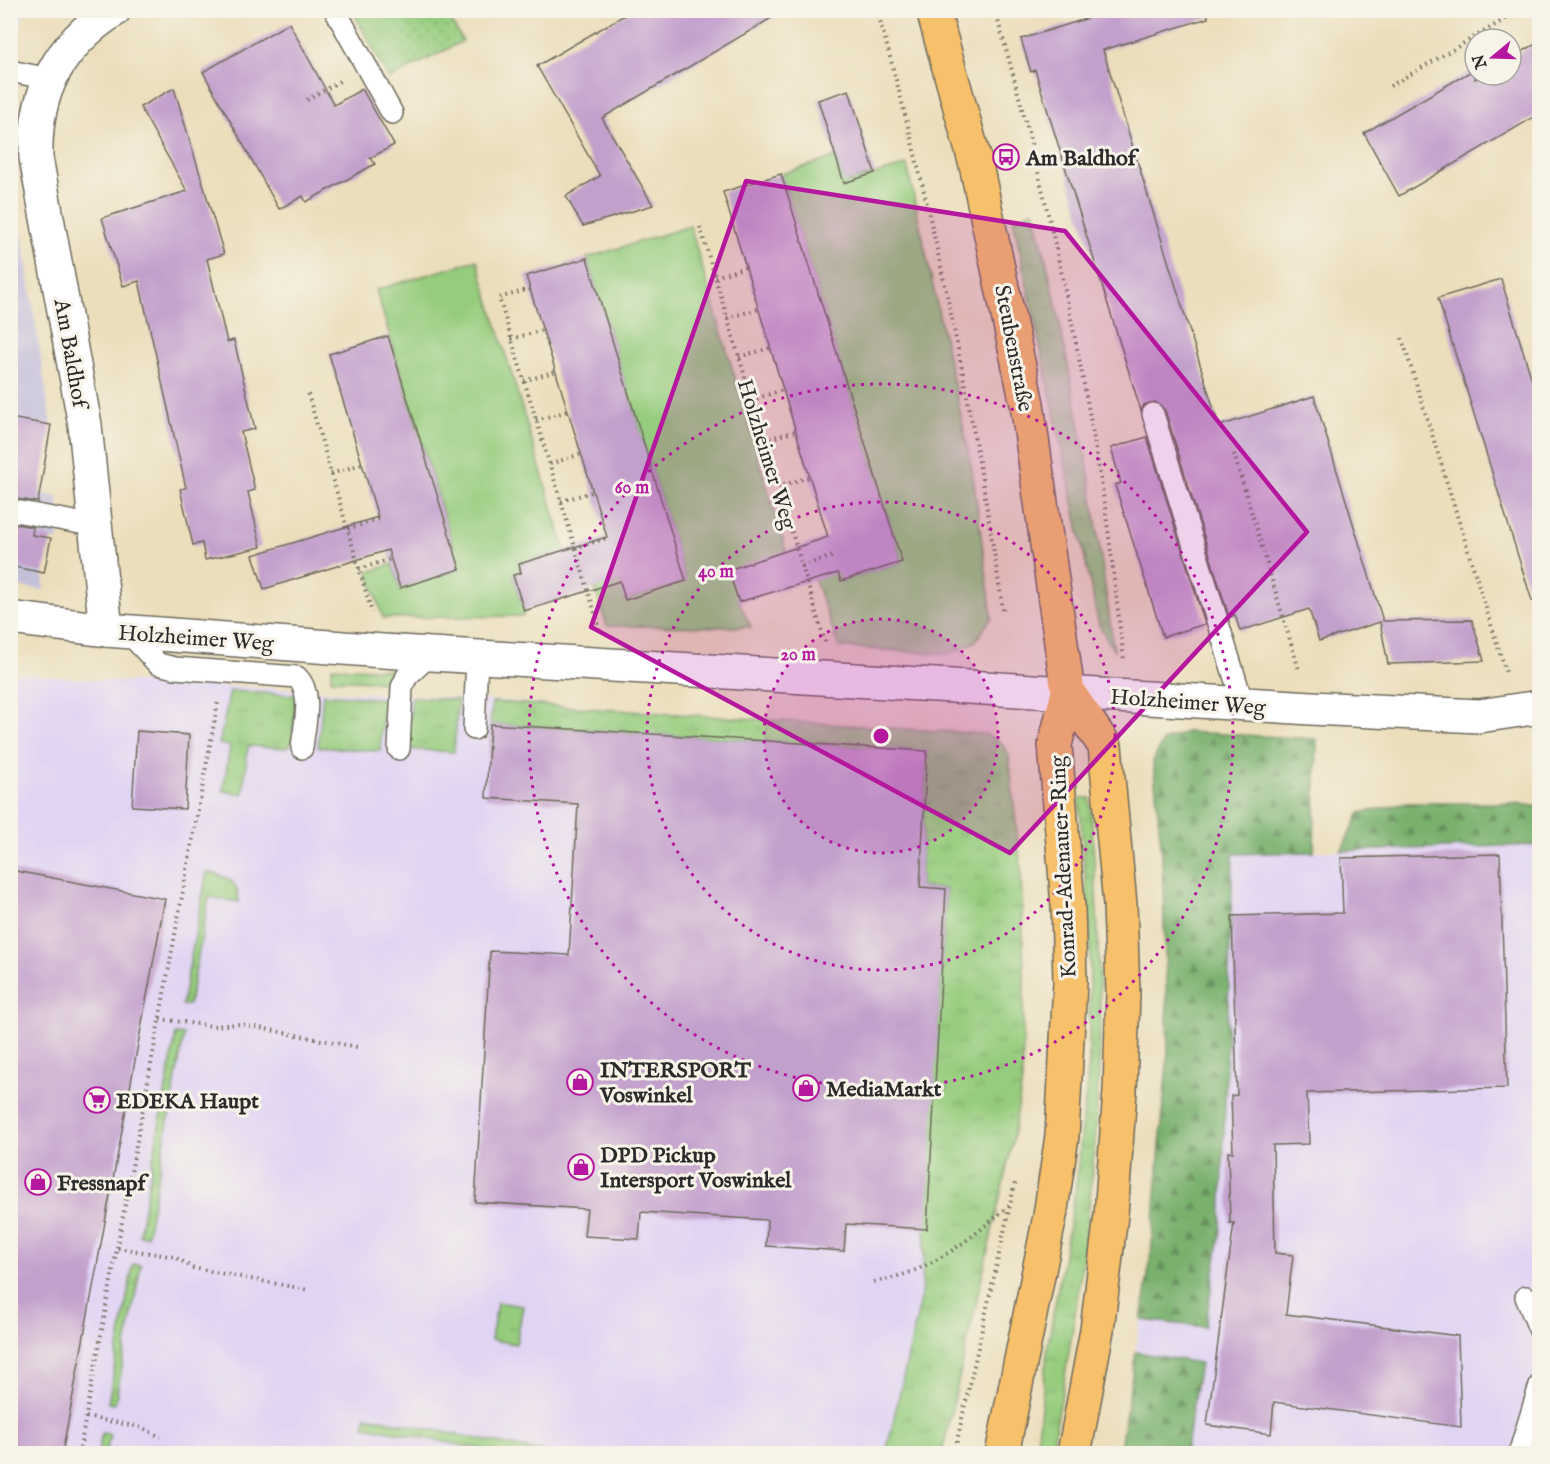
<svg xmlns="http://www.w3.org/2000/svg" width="1550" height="1464" viewBox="0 0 1550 1464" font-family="'IM FELL English',serif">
<defs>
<pattern id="grass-tufts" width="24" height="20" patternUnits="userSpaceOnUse" patternTransform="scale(1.5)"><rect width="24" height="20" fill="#96cc7d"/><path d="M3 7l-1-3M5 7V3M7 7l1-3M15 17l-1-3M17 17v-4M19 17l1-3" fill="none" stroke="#81af6c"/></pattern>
<pattern id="forest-firs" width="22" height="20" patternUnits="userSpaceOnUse" patternTransform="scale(1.5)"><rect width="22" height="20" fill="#78b06c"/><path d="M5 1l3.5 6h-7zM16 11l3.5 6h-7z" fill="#638f59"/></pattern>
<pattern id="park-dots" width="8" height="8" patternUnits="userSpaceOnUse" patternTransform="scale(1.5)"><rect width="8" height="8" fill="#96cc7d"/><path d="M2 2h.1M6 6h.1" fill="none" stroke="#81af6c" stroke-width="1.8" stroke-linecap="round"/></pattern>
</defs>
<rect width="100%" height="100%" fill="#f7f3e8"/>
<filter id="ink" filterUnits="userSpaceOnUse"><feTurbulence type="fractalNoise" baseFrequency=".0167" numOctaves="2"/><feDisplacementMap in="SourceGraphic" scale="12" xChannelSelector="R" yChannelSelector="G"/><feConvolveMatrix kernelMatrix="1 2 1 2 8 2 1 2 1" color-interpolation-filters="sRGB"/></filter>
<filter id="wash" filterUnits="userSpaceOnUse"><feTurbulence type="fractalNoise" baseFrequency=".008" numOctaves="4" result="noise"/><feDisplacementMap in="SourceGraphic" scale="24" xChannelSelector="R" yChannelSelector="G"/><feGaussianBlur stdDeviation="1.35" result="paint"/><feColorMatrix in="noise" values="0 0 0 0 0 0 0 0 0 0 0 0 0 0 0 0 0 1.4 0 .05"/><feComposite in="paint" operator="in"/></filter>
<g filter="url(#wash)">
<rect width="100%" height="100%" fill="#ebdebb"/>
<g fill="#e1d4f3">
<path d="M10,11H23L15,55L11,58Z"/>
<path d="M10,673L94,680L411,695L984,734L1000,741L1009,756L1021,871L1024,977L1022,1082L1012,1144L943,1453H11Z"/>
<path d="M1539,845V1453L1119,1454L1151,1255L1168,1050L1162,856Z"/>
</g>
<path fill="#c5c0da" d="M10,234H22L51,425L39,493L58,497L59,540L51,539L44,573V590L11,586Z"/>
<g fill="url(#grass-tufts)" stroke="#607c54" stroke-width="1.5">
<path d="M1034,211L1054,294L1090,479L1114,651L1099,625L1013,218Z"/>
<path d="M332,667L397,670L391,682L331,679Z"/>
<path d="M230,691L296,695L292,744L285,748L248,746L243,794L223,791L230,746L219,744Z"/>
<path d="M323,694L384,699L380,751L318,747Z"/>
<path d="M412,697L458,700L454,752L406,749Z"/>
<path d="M492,702L984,734L1000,741L1009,756L1021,871L1024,977L1022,1082L1012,1144L942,1453H886L921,1299L946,889L920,887L927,751L490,724Z"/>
<path d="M1079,798H1090C1096,887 1102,976 1099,1066C1095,1196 1075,1326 1051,1453H1036L1048,1344L1076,1187L1089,1063L1090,929Z"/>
<path d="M207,872C227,876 238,880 239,902L209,897L189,1005H182Z"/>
<path d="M176,1034L184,1035L147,1236L139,1235Z"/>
<path d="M133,1264L141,1265L115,1404L108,1403Z"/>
<path d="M497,1302L523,1306L516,1344L491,1340Z"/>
<path d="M366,1416L547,1453H499L364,1426Z"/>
<path d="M102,1433L110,1434L106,1453H98Z"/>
</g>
<g fill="url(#forest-firs)" stroke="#526e4c" stroke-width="1.5">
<path d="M1186,732L1317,739L1314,852L1233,854L1221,1230L1205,1327L1141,1320L1151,1255L1168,1050L1162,856L1153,761L1163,741Z"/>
<path d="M1407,803H1515L1539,807V845L1341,851L1360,813Z"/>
<path d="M1136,1352L1200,1363L1185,1453H1119Z"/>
</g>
<path fill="url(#park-dots)" stroke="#607c54" stroke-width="1.5" d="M353,11H445L463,41L389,79Z"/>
<g fill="#96cc7d" stroke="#607c54" stroke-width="1.5">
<path d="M836,157L845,183L907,165L972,469L992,617L975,642L949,654L839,647L812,572L836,565L841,581L902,562L781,174Z"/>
<path d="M690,226L786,551L739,602L751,627L607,626L583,550L608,543L626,600L686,581L587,258Z"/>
<path d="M477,260L565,550L519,564L521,573L513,575L524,611L523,616L383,618L368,572L392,564L400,588L460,569L376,290Z"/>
</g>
<g id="blocks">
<g fill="#c2a0cc">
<path d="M633,10H785L602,118L653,205L583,226L566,196L600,176L537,66Z"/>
<path d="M1114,10H1207L1208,18L1103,50L1219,426L1314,396L1383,621L1472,620L1484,661L1388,664L1380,622L1319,641L1309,609L1240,631L1235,615L1229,617L1165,410L1155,402L1144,405L1141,411L1035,70L1031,72L1021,39Z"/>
<path d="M289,23L334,105L362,89L394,145L370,158L375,164L306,202L303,196L279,209L203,72Z"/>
<path d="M1539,42V114L1399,196L1364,133L1475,69V79L1482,75H1511V58Z"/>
<path d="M174,88L224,254L207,259L227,342L234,340L255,429L241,432L255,490L248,492L261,547L205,560L202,543L193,545L180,489L186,488L139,281L123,286L102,218L187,191L140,107Z"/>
<path d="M849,90L875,173L844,183L818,100Z"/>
<path d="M781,174L902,562L841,581L838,573L739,602L728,570L828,537L723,192Z"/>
<path d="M587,258L686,581L625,600L620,581L524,611L513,575L521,573L519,564L607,537L526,276Z"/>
<path d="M1501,279L1539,403V600L1532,601L1438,298Z"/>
<path d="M388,336L460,569L400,588L388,550L264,589L253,555L378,517L329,354Z"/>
<path d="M10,418L51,425L38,502L10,498Z"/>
<path d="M1147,437L1205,624L1163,637L1115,485L1121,483L1111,448Z"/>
<path d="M10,523L33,527L32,535L51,538L44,573L10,566Z"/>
<path d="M490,724L927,751L920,887L946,889L927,1229L846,1224L844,1251L766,1246L767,1220L641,1212L639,1239L584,1236L587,1209L475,1202L490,951L569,955L578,804L486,798Z"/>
<path d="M137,731L189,735L185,809L132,806Z"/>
<path d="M1500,854L1507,1088L1307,1093L1309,1144L1273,1145L1275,1253L1293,1255L1286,1314L1458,1336L1461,1427L1274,1402L1271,1434L1207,1425L1234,1223H1230L1228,1152H1233L1231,1096L1237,1095L1232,916L1343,913L1341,858Z"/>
<path d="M10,870L165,899L62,1454H10Z"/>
</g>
</g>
</g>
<g filter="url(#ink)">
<use href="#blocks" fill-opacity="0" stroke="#6e6a5d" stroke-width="1.5"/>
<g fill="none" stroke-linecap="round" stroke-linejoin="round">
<g stroke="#6e6a5d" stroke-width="24">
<g id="service">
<path d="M335,10L392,113"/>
<path d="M10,71L49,79"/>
<path d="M1153,414L1243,704"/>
<path d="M10,510L96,526"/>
<path d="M128,632L158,664L175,668L297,677C314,694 304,725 302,748"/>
<path d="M474,729L477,657"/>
<path d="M399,749L402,687L407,676L431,654"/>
<path d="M1526,1297L1540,1331"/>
<path d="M1519,1454L1540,1385"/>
</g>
</g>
<g stroke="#6e6a5d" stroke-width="36">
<g id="minor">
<path d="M10,618L106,630L383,651L1311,708L1479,716L1540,707"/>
<path d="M106,630L85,425L36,158C34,92 58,46 114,10"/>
</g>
</g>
<g stroke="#6e6a5d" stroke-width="36">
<g id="primary">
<path d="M933,10L976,165L1027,404L1068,692L1055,745L1068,906L1070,982L1062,1136L1050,1216L1002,1454"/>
<path d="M1068,692L1105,746L1120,904L1123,992L1120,1091L1111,1215L1097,1330L1074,1454"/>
</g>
</g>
<g stroke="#6e6a5d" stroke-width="4" stroke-dasharray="1.5 4.5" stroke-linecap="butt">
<path d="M877,10C933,208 973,408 1003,611"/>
<path d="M995,10C1039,163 1074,318 1100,475C1110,536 1116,598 1124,660"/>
<path d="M1390,86L1521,10"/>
<path d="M307,100L340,81"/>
<path d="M700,227L825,642"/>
<path d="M715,277L746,267"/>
<path d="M530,289L499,298L600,629"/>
<path d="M727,318L759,309"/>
<path d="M1402,338L1507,676"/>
<path d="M511,339L543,330"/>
<path d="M739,357L770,348"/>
<path d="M524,381L556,371"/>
<path d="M308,394L372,613"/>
<path d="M751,400L783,390"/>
<path d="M536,420L568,411"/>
<path d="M764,440L796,431"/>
<path d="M1234,454L1299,670"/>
<path d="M550,464L581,454"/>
<path d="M331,474L362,464"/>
<path d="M778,487L809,477"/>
<path d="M561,501L592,492"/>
<path d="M348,529L378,519"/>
<path d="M575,548L607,538"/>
<path d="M802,566L833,556"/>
<path d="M359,569L391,559"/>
<path d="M160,1019L212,1026L240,1024L357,1047"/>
<path d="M118,1248L175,1257L193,1268L309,1290"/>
<path d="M874,1282C931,1272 966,1242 1009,1206"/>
<path d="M86,1417L141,1427L161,1437"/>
<path d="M79,1454L218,702"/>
<path d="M954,1454L1015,1183"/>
</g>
<use href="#service" stroke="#fff" stroke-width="21"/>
<use href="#minor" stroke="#fff" stroke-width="33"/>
<use href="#primary" stroke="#f7c06b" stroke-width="33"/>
</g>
</g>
<path fill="#b5179e" fill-opacity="0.2" stroke="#b5179e" stroke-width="4.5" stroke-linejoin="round" d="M746,181L1065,231L1307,532L1010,853L591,627Z"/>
<circle cx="881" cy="736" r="117" fill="#b5179e" fill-opacity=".12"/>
<g fill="none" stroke="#b5179e" stroke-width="3" stroke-dasharray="3 6">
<circle cx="881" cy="736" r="117"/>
<circle cx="881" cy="736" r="234"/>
<circle cx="881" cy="736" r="352"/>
</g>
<defs>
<g id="bus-ring" transform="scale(1.35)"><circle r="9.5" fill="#f7f3e8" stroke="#b5179e" stroke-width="1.5"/><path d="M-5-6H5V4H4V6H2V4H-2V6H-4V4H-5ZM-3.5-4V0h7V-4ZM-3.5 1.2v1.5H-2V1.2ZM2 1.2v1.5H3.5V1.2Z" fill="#b5179e"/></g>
<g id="shop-ring" transform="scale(1.35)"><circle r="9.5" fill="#f7f3e8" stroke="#b5179e" stroke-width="1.5"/><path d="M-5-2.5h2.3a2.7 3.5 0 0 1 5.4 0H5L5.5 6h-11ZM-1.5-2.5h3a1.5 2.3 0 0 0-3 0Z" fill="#b5179e"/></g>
<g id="supermarket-ring" transform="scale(1.35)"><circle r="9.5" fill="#f7f3e8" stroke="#b5179e" stroke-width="1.5"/><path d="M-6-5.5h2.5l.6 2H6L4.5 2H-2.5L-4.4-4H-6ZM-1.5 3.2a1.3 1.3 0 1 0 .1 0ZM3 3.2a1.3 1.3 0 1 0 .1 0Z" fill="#b5179e"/></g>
</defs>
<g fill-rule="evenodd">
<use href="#bus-ring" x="1006" y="157"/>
<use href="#shop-ring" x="580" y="1082"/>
<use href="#shop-ring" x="806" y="1088"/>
<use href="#supermarket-ring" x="97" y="1100"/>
<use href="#shop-ring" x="581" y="1167"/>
<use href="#shop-ring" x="38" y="1182"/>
</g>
<g text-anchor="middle" stroke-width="6" stroke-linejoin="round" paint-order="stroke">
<g font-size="22" font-weight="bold" fill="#2b2b2b" stroke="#f7f3e8" text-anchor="start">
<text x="1026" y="165">Am Baldhof</text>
<text x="600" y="1077">INTERSPORT<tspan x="600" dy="25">Voswinkel</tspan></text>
<text x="826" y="1096">MediaMarkt</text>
<text x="116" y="1108">EDEKA Haupt</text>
<text x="600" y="1162">DPD Pickup<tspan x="600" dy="25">Intersport Voswinkel</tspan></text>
<text x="57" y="1190">Fressnapf</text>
</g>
<g font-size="22" fill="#2b2b2b" stroke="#f7f3e8">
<text transform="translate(1015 348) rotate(79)" y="8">Steubenstraße</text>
<text transform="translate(72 353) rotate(80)" y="8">Am Baldhof</text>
<text transform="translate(768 454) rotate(73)" y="8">Holzheimer Weg</text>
<text transform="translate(196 637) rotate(4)" y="8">Holzheimer Weg</text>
<text transform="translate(1188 701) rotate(4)" y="8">Holzheimer Weg</text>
<text transform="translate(1062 867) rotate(-93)" y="8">Konrad-Adenauer-Ring</text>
</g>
</g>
<circle cx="881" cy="736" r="9" fill="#b5179e" stroke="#f7f3e8" stroke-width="3"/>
<g font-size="18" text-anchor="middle" font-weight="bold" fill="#b5179e" stroke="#f7f3e8" stroke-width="6" stroke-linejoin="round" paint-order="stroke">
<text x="632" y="493">60 m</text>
<text x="716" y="577">40 m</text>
<text x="798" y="660">20 m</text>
</g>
<rect width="1550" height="1464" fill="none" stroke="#f7f3e8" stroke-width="36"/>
<g transform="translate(1493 57) rotate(251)"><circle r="28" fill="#f7f3e8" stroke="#a5a39c" stroke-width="1.5"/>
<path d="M0-4.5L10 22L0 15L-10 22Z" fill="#b5179e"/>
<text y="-9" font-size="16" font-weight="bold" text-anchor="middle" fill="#2b2b2b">N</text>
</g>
</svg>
